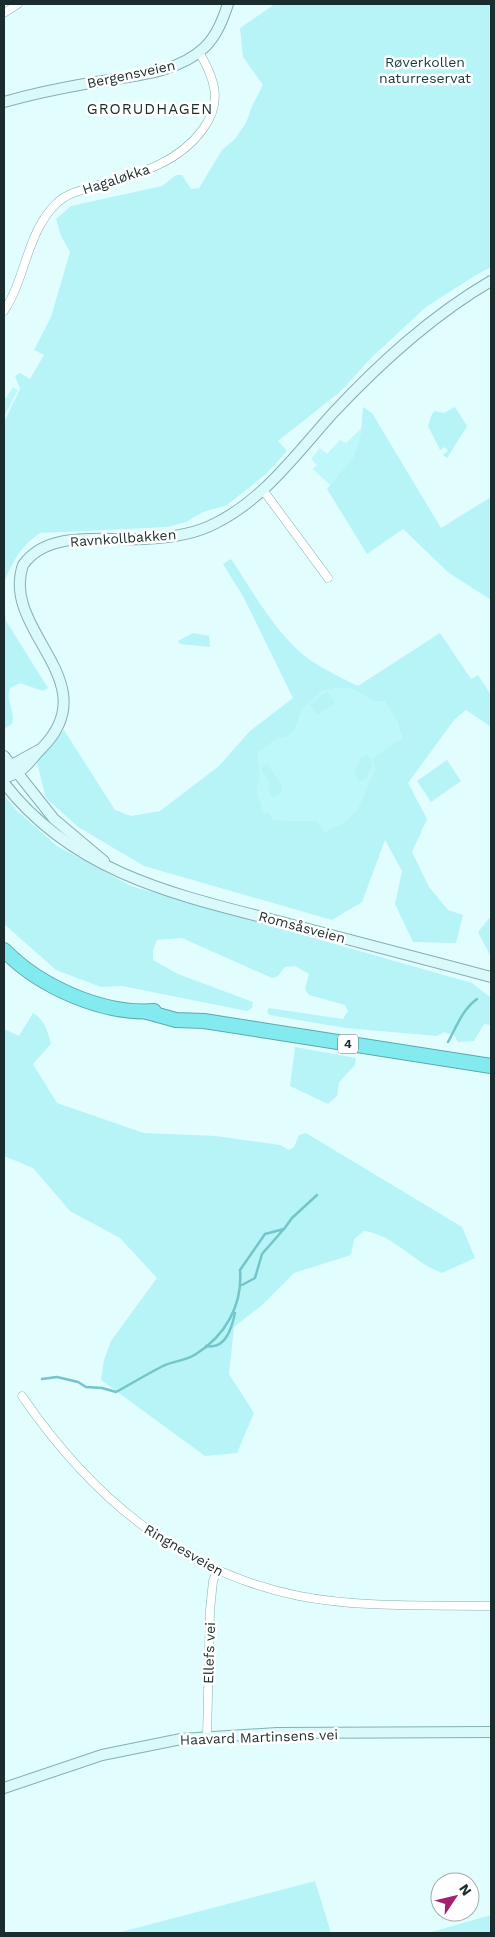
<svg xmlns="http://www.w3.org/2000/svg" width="495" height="1937" viewBox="0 0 495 1937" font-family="'Work Sans',sans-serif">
<rect width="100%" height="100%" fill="#e2fdfe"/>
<g fill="#bff8fb">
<path d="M13,387L18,390L4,417V398H6Z"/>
<path d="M369,421L339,493L313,469L317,465L311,459L320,448L327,454L340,440L346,443Z"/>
<path d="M336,688L352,689L373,701H384L397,720L402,738L372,758L375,770L370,782L357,810L346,821L325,832L318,821L273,820L264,815L257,790L260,777L258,753L279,737L295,730L302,709L316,696L322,691Z"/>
</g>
<g fill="#b6f4f7" fill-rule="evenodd">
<path d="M275,4H491V267L476,275L426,307L370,359L341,391L278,441L287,451L266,474L227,505L203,512L186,522L168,527L40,533C21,546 12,562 4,583V422L20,389L15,376L20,373L30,379L44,355L34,350L51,317L70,252L61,236L56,219L71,206L162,186L176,175H182L191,189L199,188L222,150L235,139L246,123L252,106L263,85L243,57L240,28Z"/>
<path d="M363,407L372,413L441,528L491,497V600L449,573L403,529L367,554L327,489L354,457L361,434Z"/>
<path d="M455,407L467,426L447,458L443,455L448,451L445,447L440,450L428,426L432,414L435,411L444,413Z"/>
<path d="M231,559C254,593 276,635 310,660C325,670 342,678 358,686L440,633L471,679L478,675L491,695V727L466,710L454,720L408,783L427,819L412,852L429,887L448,910L463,915L456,943L413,942L395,904L402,871L385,840L362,902L332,920L144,866L78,827L46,798L36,759L64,730L115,810L131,816L160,811L219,766L250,731L293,698L244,598L223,564ZM336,688L352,689L373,701H384L397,720L402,738L372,758L375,770L357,810L346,821L325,832L318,821L273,820L269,813L264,814L257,790L260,777L258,753L279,737L284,738L295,730L302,709L322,691Z"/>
<path d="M4,606L6,621L48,688L43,691L20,683L10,688C5,701 16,711 12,724L4,729Z"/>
<path d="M193,633L209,636L210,647L180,644L178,641Z"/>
<path d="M327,691L335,702L318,715L309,705Z"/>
<path d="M366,755L371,758L372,767L369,770L367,778L358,782L354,771L359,764L360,758Z"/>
<path d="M447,760L461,781L431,802L417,781Z"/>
<path d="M267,763L282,787V792L273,798L268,790L270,784L262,772L261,768Z"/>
<path d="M4,795L16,810L57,846L131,886L472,983L491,998V1025L484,1024L474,1041L458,1042L454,1035L444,1032L437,1036L346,1028L269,1015L267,1011L269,1008L343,1019L348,1011L345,1005L309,995L305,989L309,974L295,966L285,967L278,976L272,978L182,938L157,940L153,950V960L178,974L253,1002L252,1008L247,1011L122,986L101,987L56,970L4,924Z"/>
<path d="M491,916V957L478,932Z"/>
<path d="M33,1013C44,1019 48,1032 51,1044L33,1064L57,1103L144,1133L216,1136L280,1145L289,1150L294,1147L299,1135L306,1133L462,1227L475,1258L442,1273C414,1263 393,1234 364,1231L354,1239L351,1255L294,1273L262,1305L234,1327L229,1374L254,1413L237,1453L205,1456L101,1380L104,1360L111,1341L157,1278L120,1238L70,1211L33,1168L4,1156V1029L19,1036Z"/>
<path d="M295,1047L356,1058L355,1065L339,1082L337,1096L328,1104L290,1086Z"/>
<path d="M315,1881L331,1933H117Z"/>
<path d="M491,1915V1933H428Z"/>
</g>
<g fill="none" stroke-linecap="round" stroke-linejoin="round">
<g stroke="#74c5c9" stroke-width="2.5">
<path d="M448,1042C457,1026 462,1010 477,999"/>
<path d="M242,1285L255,1278L262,1254L283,1230"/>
<path d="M206,1346C226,1350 232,1327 235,1313"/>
<path d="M42,1379L57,1377L78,1382L86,1387L102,1388L116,1392C131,1384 147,1374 163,1366C173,1361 186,1361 196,1354C225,1336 243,1305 240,1270L265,1234L284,1229L292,1218L317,1195"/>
</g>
<g stroke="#84b0b2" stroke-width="9">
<g id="street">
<path d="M4,13L18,4"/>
<path d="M4,311C26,278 27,231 57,203C67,193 82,190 95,186C136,174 177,165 203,129C223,102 215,79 199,52"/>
<path d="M263,490L328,578"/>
<path d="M22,1396C90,1495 177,1571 299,1596C361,1608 428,1605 491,1606"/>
<path d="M207,1737L210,1610L213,1581L217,1571"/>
</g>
</g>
<g stroke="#84b0b2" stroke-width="12">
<g id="secondary">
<path d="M4,102C32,94 61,88 90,83C127,76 176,75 205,47C217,35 223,19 228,4"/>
<path d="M4,756L54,819L104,861"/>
<path d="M7,770L10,766L39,750"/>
<path d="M4,778C28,770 26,764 42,748C108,681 0,631 23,565C48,529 105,541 143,539C168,538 194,535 216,523C264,499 297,453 333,413C380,363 431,316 491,281"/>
<path d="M4,783C76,876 182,896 289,924C357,942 424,959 491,977"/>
<path d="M4,1788L102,1755L181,1739L277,1733L491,1732"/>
</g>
</g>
<g stroke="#5ea8ac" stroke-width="16">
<g id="highway">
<path d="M4,950C39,986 102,1015 154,1011"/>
<path d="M147,1012L176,1020L204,1021L491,1066"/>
</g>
</g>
<use href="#street" stroke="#fff" stroke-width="8"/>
<use href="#secondary" stroke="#daf9fa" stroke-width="10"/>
<use href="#highway" stroke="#83ebf0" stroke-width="14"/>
</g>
<g text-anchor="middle" stroke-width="5" stroke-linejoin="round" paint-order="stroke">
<rect fill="#fff" stroke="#5f6b6c" stroke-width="1" x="338" y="1034.5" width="20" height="19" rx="4"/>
<g font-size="12" font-weight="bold" fill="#1a2c2d">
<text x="348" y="1048">4</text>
</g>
<g font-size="14" fill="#143b3d" stroke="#fff">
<text x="425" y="67">Røverkollen<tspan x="425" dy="16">naturreservat</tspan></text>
</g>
<g font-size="14" fill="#1a2c2d" stroke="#fff">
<text transform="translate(131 74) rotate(-12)" y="5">Bergensveien</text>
<text transform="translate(116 179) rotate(-18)" y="5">Hagaløkka</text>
<text transform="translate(123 538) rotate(-4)" y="5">Ravnkollbakken</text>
<text transform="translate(302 927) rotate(15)" y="5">Romsåsveien</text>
<text transform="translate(184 1550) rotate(30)" y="5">Ringnesveien</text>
<text transform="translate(209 1653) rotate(-88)" y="5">Ellefs vei</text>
<text transform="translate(259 1737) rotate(-2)" y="5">Haavard Martinsens vei</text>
</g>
<g font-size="15" letter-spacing="1" fill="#1a2c2d" stroke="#fff">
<text x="150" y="114">GRORUDHAGEN</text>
</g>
</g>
<rect width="495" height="1937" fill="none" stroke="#1a2c2d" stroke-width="10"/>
<g transform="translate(455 1897) rotate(55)"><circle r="24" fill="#ffffff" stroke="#a3abab"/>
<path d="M0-4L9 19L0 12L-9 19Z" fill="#a4216f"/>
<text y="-8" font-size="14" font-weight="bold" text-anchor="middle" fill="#1a2c2d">N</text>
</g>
</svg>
